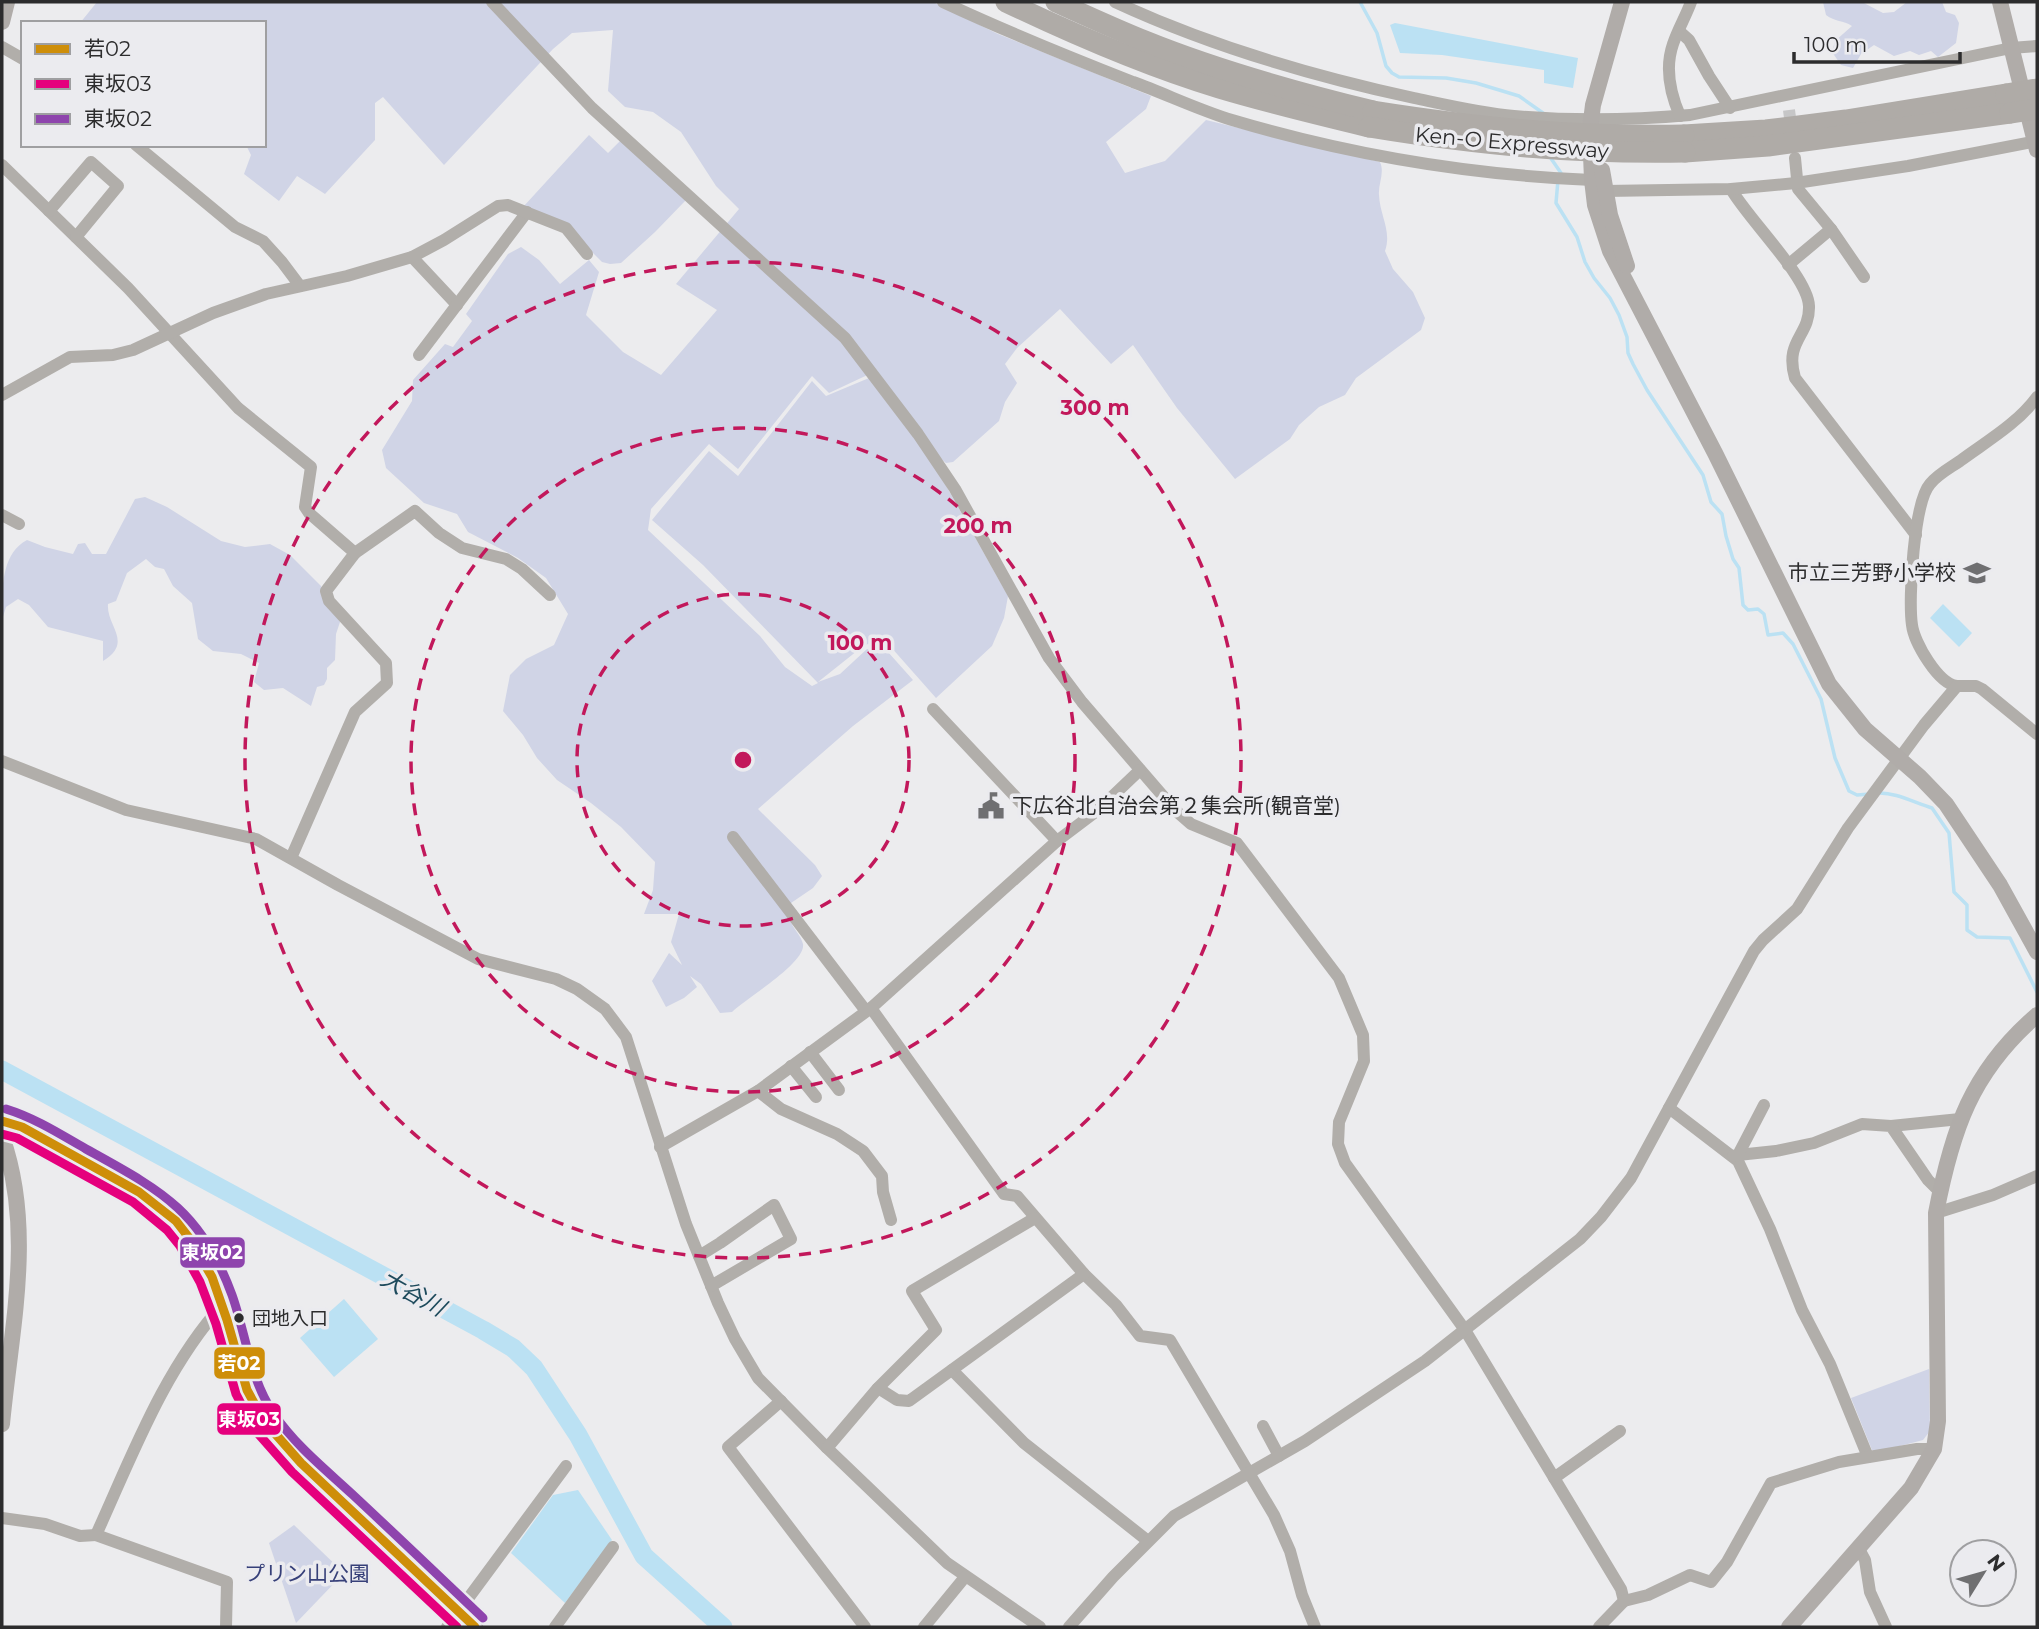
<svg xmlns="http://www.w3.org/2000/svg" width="2039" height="1629" viewBox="0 0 2039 1629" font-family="Montserrat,'Noto Sans JP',sans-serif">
<rect width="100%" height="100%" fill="#ececee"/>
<g fill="#d0d4e6">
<path d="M97,2H933L998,34L1151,96L1146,109L1106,142L1125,173L1165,161L1206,120L1380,162C1385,173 1378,184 1379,195C1380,216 1392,231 1385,251L1393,269L1413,292L1425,318L1421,330L1356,378L1345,395L1319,407L1299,425L1290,439L1235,479L1177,408L1133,345L1111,364L1060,309L1017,348L1005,364L1017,383L1005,402L999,421L953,462L946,463L939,457L876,371L829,393L812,376L738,469L709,444L651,509L648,530L760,636L785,667L812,686L818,683L703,565L652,520L709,451L738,476L812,381L826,396L869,378L918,441L944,482L1008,596L1004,618L992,646L936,698L882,637L862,647L818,682L840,674L867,649L888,652L913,680L853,726L758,809L815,865L822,876L813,888L791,903C790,908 788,915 790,919C792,928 801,935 803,944C806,963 746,998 732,1012L720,1013L701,984L690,976L697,987L684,998L666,1007L652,981L669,953L682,965L671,942L679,914H644L653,890L655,862L621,827L591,803L557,780L537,758L523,735L503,711L510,675L526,659L554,645L568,614L546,578L518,558L468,532L457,514L424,503L386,468L382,450L412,401L413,380L445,344L453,347L472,321L466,314L508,254L521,247L539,260L560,284L589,260L599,272L586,315L623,352L661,375L717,310L676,284L739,209L716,186L681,132L653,112L625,107L608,91L613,30L572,33L553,49L444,165L383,97L375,103V140L325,194L297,176L279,201L244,174L251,155L246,145H264V23H80Z"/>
<path d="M1823,2H1862L1883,13L1894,12L1907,2H1942L1946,12L1955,15L1959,23L1956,43L1938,57L1931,51L1919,55L1910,51L1894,56L1874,45L1861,54L1853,68L1841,65L1832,52L1835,41L1852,26C1843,20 1835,22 1826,15Z"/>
<path d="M589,135L608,153L621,140L686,200L655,232L621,263L610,264L602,262L592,252L524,206Z"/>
<path d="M145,497L167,507L221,541L245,547L270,544L290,555L321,586L327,605L341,619L336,634L335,660L327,668V679L324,685L317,687L311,706L283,688L264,690L254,682L259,663L241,654L213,651L198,639L192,603L173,586L164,569L155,567L146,559L127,573L116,601L108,604C106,626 134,642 103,661V641L48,627L29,605L18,599L6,607L2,620C2,593 0,554 27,540L45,547L73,554L78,544L85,543L92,554H106L135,499Z"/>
<path d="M1929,1369L1930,1431L1923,1440L1877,1452L1872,1450L1851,1398Z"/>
<path d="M294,1525L344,1573L296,1623L269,1543Z"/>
</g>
<g fill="#bbe1f3">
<path d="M1395,23L1578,58L1573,88L1544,83V70L1442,55L1400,53L1390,25Z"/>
<path d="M1943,604L1972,633L1959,647L1930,618Z"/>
<path d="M344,1299L378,1339L334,1377L300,1338Z"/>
<path d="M578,1490L612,1540L565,1603L511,1553L553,1495Z"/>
</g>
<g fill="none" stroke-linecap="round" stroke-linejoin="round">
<g stroke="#bbe1f3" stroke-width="3.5">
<path d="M1360,2L1377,33L1386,66L1392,73L1399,77L1446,78L1476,83L1519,96L1543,113"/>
<path d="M1550,157L1561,173"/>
<path d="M1558,180L1556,203L1577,237L1585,262L1594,278L1610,298L1619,315L1627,337L1628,353L1633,364L1647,390L1703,475L1711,502L1722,514L1726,536L1733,559L1739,568L1743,605L1748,610L1758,609L1764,614L1768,635L1783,633L1793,644L1821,699L1835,758L1849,791L1857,795L1870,794"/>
<path d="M1878,793C1895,792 1915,803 1932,808L1949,833L1954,892L1967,905V930L1977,937L2010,938L2037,992"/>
</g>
<path stroke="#bbe1f3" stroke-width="19" d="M2,1070L483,1330L513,1348L534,1368L578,1435L644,1556L723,1627"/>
<path stroke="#c6c6c7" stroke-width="12" stroke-dasharray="12 6" stroke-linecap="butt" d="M1789,110L1792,133"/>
<g stroke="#b1aeaa" stroke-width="12">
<path d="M492,2L592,108L845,338L918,434L955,489L1049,658L1082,702L1175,810L1191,824L1237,843L1339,978L1363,1035L1364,1061L1339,1122L1338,1144L1345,1163L1465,1330L1621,1589L1624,1601L1599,1627"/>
<path d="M943,2C1005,31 1069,57 1133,82C1166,94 1199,110 1232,120C1350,155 1469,175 1592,180"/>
<path d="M1115,2C1210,46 1312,76 1414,98C1447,105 1481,113 1514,116C1573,121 1632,120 1690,115L2011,48L2037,46"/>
<path d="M1679,31L1689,40L1709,76L1730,108"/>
<path d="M2,47L23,59"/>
<path d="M1680,116C1670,93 1665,67 1673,44C1678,29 1686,16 1691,2"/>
<path d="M136,145L235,227L263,241L282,262L300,286"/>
<path d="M1795,158L1798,189L1831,229L1864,277"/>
<path d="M2,165L128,288L238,408L311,467L305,507L309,513L355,553L326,591L329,601L386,663L387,683L355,712L291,858"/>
<path d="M1731,189C1748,219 1808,277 1809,306C1810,336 1784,340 1795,378L1916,535"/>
<path d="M1605,191L1731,189L1796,183L1908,166L2037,141"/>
<path d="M49,211L91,162L118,186L76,237"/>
<path d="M412,257L457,305"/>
<path d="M1788,265L1831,229"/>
<path d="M419,355L527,212"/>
<path d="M2,395L70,357L113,355L133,350L213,313L266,294L347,276L412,257L444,240L498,206L508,205L566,228L587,254"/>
<path d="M2,515L19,524"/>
<path d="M355,553L415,511L439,533L462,548L506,559L522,569L550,595"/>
<path d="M1957,686C1938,684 1914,642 1912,625C1908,599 1914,502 1930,484C1938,474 1950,468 1960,461C1987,441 2017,424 2037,397"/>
<path d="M933,709L1057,841"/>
<path d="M2,761L126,810L256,839L338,885L478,959L556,979L577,989L605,1009L626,1037L686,1224L718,1303L735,1339L758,1378L827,1448L947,1563L1040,1627"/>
<path d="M733,837L866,1011"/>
<path d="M871,1008L1004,1194L1017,1196L1084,1274L1116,1305L1140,1336L1170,1340L1274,1515L1290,1551L1302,1595L1315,1627"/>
<path d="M810,1052L839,1090"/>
<path d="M791,1066L816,1097"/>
<path d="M758,1091L781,1109L837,1134L863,1151L882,1176L883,1192L891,1220"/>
<path d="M1669,1108L1738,1161L1770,1229L1802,1310L1830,1364L1868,1457"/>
<path d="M1891,1126L1960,1119"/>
<path d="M660,1147L758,1091L871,1008L1057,841L1098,810L1140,770"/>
<path d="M1738,1155L1776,1151L1814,1143L1862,1124L1891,1126L1928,1180L1940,1192"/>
<path d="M1733,1156L1738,1155L1764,1105"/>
<path d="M1936,1213L1993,1195L2037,1176"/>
<path d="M699,1256L720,1243L774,1205L791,1239L711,1286"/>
<path d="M223,1304C164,1369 132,1456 96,1535L227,1582L226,1627"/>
<path d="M952,1370L1024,1443L1148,1541"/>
<path d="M878,1388L897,1400L909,1401L1084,1274"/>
<path d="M781,1401L728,1447L865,1627"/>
<path d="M1263,1426L1279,1456"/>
<path d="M827,1448L878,1388L936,1330L912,1291L1035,1218"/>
<path d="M1554,1478L1620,1431"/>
<path d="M2,1518L45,1524L80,1536L96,1535"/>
<path d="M1858,1547L1865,1560L1870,1592L1886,1627"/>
<path d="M1624,1601L1648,1595L1690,1575L1711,1582L1727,1562L1771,1483L1839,1462L1917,1449H1934"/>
<path d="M447,1627L566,1466"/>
<path d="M555,1627L613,1547"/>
<path d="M924,1627L965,1577"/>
<path d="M1069,1627L1113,1577L1174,1516L1305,1441L1425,1361L1580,1239L1601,1217L1631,1178L1754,951L1763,940L1797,909L1848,828L1924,725L1957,686H1976L1982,689L2037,734"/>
</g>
<g stroke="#b0aca9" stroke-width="16">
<path d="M1622,2L1593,105L1590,129L1592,180L1595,205L1610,251L1715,453L1829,684L1865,729L1920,777L1946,804L2000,885L2037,952"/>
<path d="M2000,2L2037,150"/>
<path d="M2,22L7,2"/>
<path d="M1602,170L1610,215L1627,266"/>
<path d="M2,1121L22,1127L139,1192C196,1226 217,1282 234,1343C240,1364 244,1385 254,1405C266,1428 283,1445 301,1463L475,1627"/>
<path d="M2,1137C35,1230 11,1329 2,1424"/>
<path d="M1789,1627L1911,1488L1934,1449L1938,1421L1936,1213C1952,1130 1971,1072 2037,1015"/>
</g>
<g stroke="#afaba7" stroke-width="21">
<path d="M1006,2C1075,35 1146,66 1219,88C1269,103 1319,115 1369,127"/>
<path d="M1056,2C1085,15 1115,29 1145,41C1219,71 1295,92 1373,111"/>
<path d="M1684,135L1766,130L1846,120L2006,94"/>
<path d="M1685,152L1768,146L2010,113"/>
</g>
<g stroke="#afaba7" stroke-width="21">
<path d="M2006,94L2037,89"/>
<path d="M1373,111C1480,128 1576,137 1684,135"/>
<path d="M2010,113L2037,109"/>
<path d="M1369,127C1478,145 1575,154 1685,152"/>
</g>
<g stroke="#ebebef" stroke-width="14">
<path id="bus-1" d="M2,1121L22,1127L139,1192L176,1221L190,1239L212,1277L227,1320L247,1390L264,1421L301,1463L475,1627"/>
</g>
<g stroke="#ebebef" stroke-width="14">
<path id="bus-2" d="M2,1134L17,1138L133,1202L167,1230L180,1246L200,1282L216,1324L236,1394L254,1429L292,1472L457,1627"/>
</g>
<g stroke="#ebebef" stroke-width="14">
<path id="bus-3" d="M6,1109C35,1118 60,1134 86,1149C160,1190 201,1210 232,1295C246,1334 250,1380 274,1414C295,1445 325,1469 352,1494C396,1535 440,1577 483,1618"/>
</g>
<use href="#bus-1" stroke="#ce8e09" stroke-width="9"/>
<use href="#bus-2" stroke="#e5007d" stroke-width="9"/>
<use href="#bus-3" stroke="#8e44ad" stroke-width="9"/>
</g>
<g fill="none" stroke="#c2185b" stroke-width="3.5" stroke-dasharray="12 9">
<circle cx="743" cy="760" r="166"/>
<circle cx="743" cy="760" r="332"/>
<circle cx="743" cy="760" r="498"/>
</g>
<defs>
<g id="school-bare" transform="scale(2.1)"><path d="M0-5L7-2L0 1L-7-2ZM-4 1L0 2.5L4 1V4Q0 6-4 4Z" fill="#6f6f71" stroke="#ebebef" stroke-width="2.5" paint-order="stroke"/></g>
<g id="civic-bare" transform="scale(2.1)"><path d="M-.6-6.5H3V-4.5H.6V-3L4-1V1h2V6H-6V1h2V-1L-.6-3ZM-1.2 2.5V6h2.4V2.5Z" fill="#6f6f71" stroke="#ebebef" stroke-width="2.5" paint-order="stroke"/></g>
</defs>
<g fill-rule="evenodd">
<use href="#school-bare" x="1977" y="573"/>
<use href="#civic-bare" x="991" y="806"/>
</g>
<circle fill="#2c2c2d" stroke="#ebebef" stroke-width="2.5" cx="239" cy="1318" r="6"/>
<g text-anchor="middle" stroke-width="7" stroke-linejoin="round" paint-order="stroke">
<g font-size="19" fill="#2c2c2d" stroke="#ebebef" text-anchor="start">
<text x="252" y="1325">団地入口</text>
</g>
<g font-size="21" fill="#2c2c2d" stroke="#ebebef">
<text transform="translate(1512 143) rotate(5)" y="7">Ken-O Expressway</text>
</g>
<g font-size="21" fill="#2c2c2d" stroke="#ebebef" text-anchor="end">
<text x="1956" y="580">市立三芳野小学校</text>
<text x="1012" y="813" text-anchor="start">下広谷北自治会第２集会所(観音堂)</text>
</g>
<g font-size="21" fill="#374079" stroke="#ebebef">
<text x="307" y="1581">プリン山公園</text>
</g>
<g font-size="23" font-style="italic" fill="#1d4a5c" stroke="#ebebef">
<text transform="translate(413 1293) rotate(29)" y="8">大谷川</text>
</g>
</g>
<circle cx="743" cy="760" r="10" fill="#c2185b" stroke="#ebebef" stroke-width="3.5"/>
<g font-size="21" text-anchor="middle" font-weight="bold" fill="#c2185b" stroke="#ebebef" stroke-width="7" stroke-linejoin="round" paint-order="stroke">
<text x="1095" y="415">300 m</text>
<text x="978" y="533">200 m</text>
<text x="860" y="650">100 m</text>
</g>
<g stroke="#ebebef" stroke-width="2.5">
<rect x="179" y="1236" width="67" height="33" rx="7" fill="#8e44ad"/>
<rect x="213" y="1346" width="53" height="34" rx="7" fill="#ce8e09"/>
<rect x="216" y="1402" width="66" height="34" rx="7" fill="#e5007d"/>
</g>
<g font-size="19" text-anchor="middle" font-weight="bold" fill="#fff">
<text x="212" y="1259">東坂02</text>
<text x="239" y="1370">若02</text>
<text x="249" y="1426">東坂03</text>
</g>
<rect width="2039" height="1629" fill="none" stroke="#2c2c2d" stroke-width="7"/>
<rect x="21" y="21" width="245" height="126" fill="#ebebef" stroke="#9f9fa1" stroke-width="2"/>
<rect x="35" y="44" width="35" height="10" fill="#ce8e09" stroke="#9f9fa1" stroke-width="2"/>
<text x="84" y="56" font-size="21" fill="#2c2c2d">若02</text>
<rect x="35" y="79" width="35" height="10" fill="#e5007d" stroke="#9f9fa1" stroke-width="2"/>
<text x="84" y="91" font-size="21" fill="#2c2c2d">東坂03</text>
<rect x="35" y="114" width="35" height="10" fill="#8e44ad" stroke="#9f9fa1" stroke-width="2"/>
<text x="84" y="126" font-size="21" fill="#2c2c2d">東坂02</text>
<g transform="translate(1983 1573) rotate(53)"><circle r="33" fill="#ebebef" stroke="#9f9fa1" stroke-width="2"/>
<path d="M0-5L12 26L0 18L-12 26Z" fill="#6f6f71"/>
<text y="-10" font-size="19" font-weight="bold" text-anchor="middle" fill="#2c2c2d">N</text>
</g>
<path d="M1794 52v10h166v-10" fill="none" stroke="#2c2c2d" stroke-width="3.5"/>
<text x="1804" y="52" font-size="21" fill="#2c2c2d" stroke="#ebebef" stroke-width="5" paint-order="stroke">100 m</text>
</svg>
